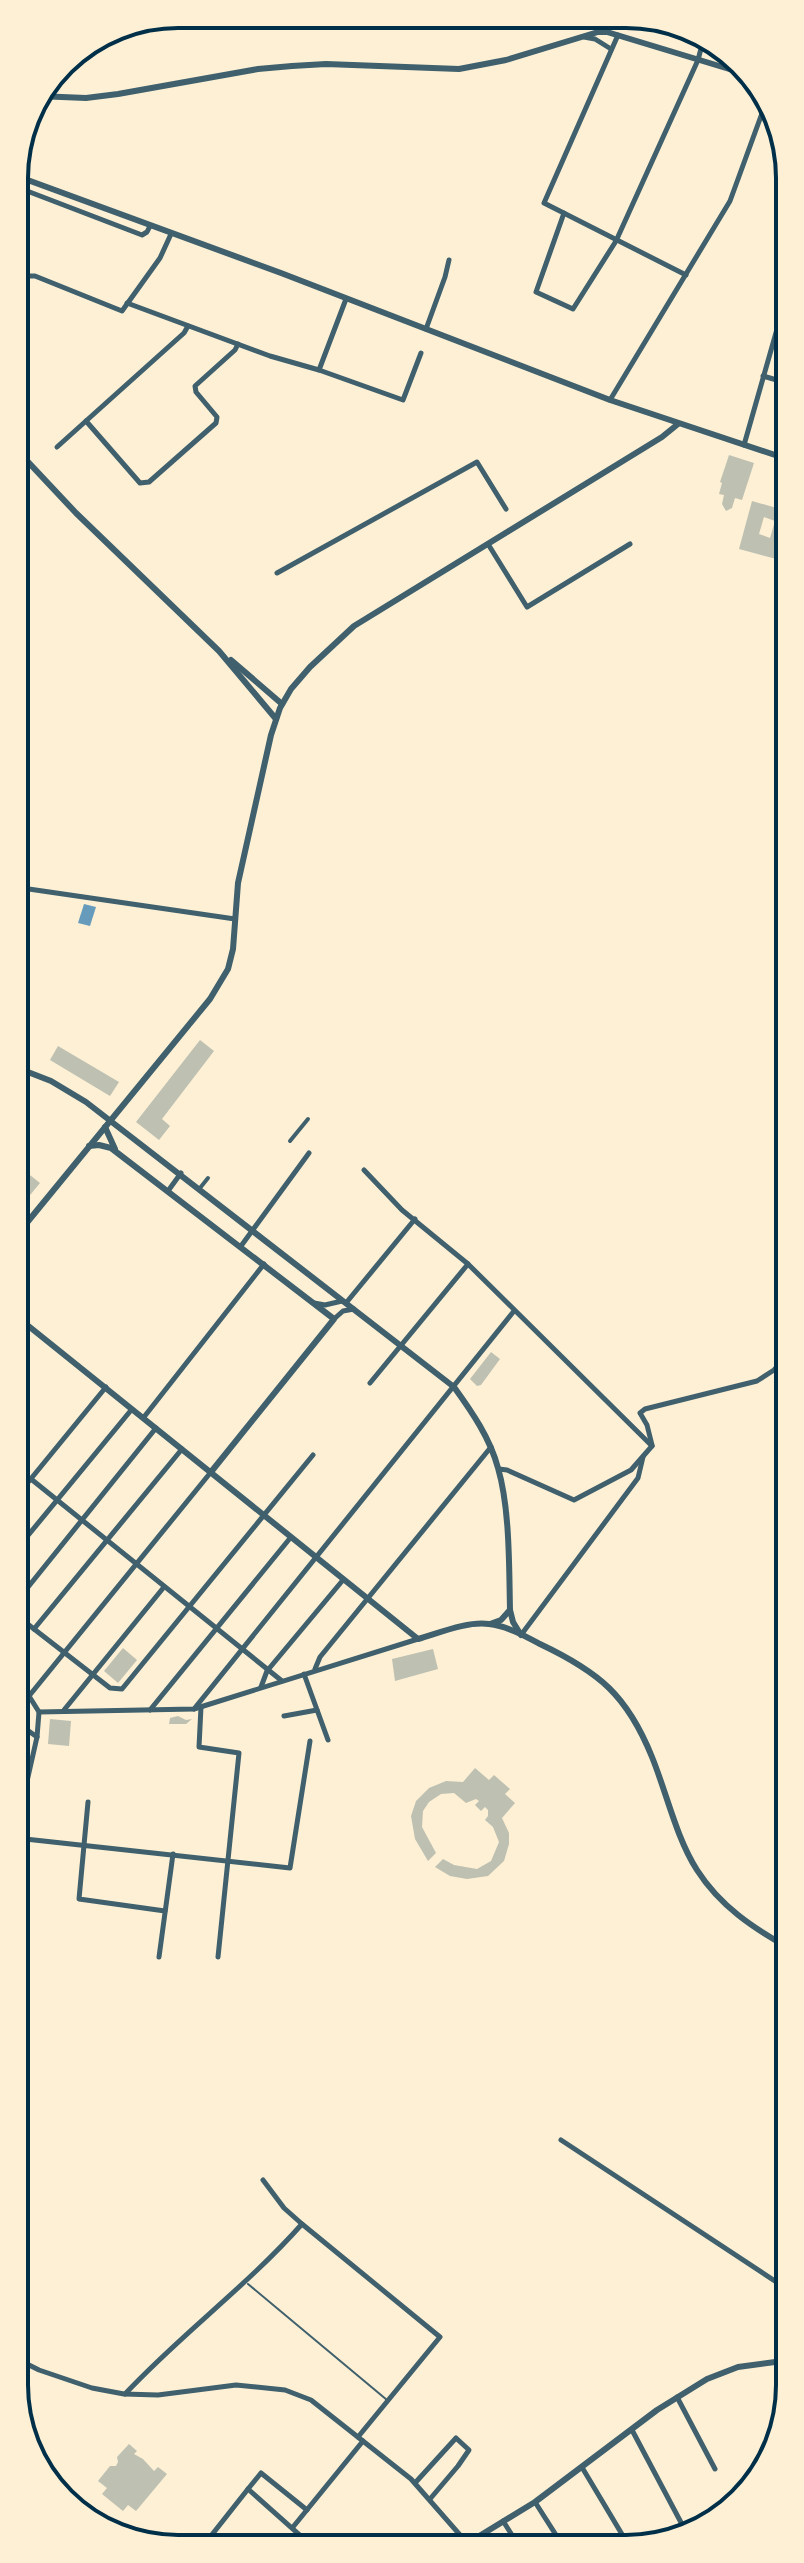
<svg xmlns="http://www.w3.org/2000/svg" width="804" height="2563" viewBox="0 0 804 2563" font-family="Ubuntu,sans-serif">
<rect width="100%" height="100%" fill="#fdf0d5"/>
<path fill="#669bbc" d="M84,904L96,907L90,926L78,923Z"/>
<g fill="#bec0b2" fill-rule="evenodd">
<path d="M729,455L754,463L742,500L735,498L732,508L726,511L722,504L724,495L719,494L722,483L720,482Z"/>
<path d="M752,501L787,511V535L780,560L739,549ZM764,517L775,521L770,538L759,534Z"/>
<path d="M200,1040L214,1051L162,1119L170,1126L159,1140L136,1122Z"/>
<path d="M58,1046L119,1082L110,1096L50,1060Z"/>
<path d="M16,1164L40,1183L16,1212Z"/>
<path d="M491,1352L500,1359L481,1385L477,1386L470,1379Z"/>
<path d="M123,1648L137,1660L118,1683L104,1671Z"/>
<path d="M433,1649L438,1669L395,1681L392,1659Z"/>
<path d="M178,1716L186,1720L192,1719L186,1724H169L170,1718Z"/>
<path d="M50,1719L71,1721L69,1746L48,1744Z"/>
<path d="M475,1768L489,1780L494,1775L510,1789L505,1794L515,1803L502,1818L509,1833V1844L504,1861L488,1876L467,1879L450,1876L435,1867L443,1859L454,1865L477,1869L491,1861L499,1842L493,1827L485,1820L488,1816V1810L485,1807L481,1811L475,1805L479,1801L476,1799L466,1803L454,1793L441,1794L429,1802L423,1811L422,1827L436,1853L428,1861L415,1839L411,1816L416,1801L429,1788L446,1781L463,1782Z"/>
<path d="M129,2444L137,2451L134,2454L143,2459L154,2471L158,2467L167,2474L136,2511L128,2505L123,2511L102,2494L107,2488L98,2481L110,2466H116L118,2462L117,2457Z"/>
</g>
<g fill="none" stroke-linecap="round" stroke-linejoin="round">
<path stroke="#3f606c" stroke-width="2" d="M248,2284L387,2400"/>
<g stroke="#3f606c" stroke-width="4">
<path d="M290,1141L308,1119"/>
<path d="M200,1188L208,1178"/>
</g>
<g stroke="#3f606c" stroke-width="5">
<path d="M598,32L610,17"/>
<path d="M618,35L544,203L686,275"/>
<path d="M584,37L595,39L611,49"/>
<path d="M14,186L142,235L147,232L150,226"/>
<path d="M564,213L536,292L573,309L616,241L698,60L703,41"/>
<path d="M15,282L29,276H35L122,311L160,258L171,234"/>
<path d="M127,303L270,356L319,370L403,400L421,353"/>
<path d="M426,329L445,277L449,260"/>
<path d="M319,370L346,299"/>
<path d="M763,376L787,383"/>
<path d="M610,400L730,201L765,105"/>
<path d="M86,421L140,483L149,482L216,423L217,417L196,392L195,386L235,350L238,344"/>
<path d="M744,445L787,294"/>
<path d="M57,447L184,333L188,326"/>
<path d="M488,544L527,607L630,544"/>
<path d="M277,573L477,462L506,509"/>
<path d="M15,887L235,919"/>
<path d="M364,1170L402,1210L468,1264L652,1446"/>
<path d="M168,1191L181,1173"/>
<path d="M241,1246L309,1153"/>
<path d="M314,1303L325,1305L342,1301"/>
<path d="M346,1303L415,1219"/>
<path d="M334,1319L343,1311L354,1309"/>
<path d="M370,1383L468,1264"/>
<path d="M144,1417L264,1264"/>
<path d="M652,1445L647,1425L640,1413L645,1409L757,1381L774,1370L788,1353"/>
<path d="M499,1469L507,1470L574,1500L631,1470L652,1446"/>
<path d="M31,1479L282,1681"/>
<path d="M16,1497L106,1387"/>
<path d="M16,1550L132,1409"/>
<path d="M16,1602L156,1428"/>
<path d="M16,1615L110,1688L122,1689L313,1455"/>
<path d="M34,1629L182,1449"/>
<path d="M521,1635L638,1478L643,1457"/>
<path d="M315,1669L320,1657L491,1447"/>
<path d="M304,1674L328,1740"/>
<path d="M261,1687L267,1671L343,1580"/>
<path d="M201,1707L199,1747L239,1753L218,1957"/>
<path d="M194,1709L514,1311"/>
<path d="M64,1710L164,1587"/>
<path d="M150,1710L291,1537"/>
<path d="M16,1712L211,1472"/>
<path d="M39,1712L194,1709L418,1639"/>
<path d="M284,1716L317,1710"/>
<path d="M16,1722L37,1737"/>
<path d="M88,1802L79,1899L165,1911"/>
<path d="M16,1830L37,1737L39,1712L29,1696"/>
<path d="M16,1838L290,1868L310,1741"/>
<path d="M159,1957L173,1854"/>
<path d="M17,1959L22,1960"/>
<path d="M561,2140L790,2291"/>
<path d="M263,2180L284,2208L302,2224L440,2337L358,2437"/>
<path d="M17,2359L39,2370L92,2388L124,2394L158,2395L236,2385L285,2390L311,2400L411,2479L467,2543"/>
<path d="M17,2373L24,2364"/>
<path d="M125,2394C181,2334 247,2286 302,2224"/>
<path d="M677,2397L715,2469"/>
<path d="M632,2430L685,2530"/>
<path d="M583,2469L629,2546"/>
<path d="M415,2483L456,2438L469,2450L458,2466L430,2499"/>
<path d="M248,2489L261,2473L307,2510"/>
<path d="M535,2502L563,2546"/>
<path d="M503,2521L519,2546"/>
<path d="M293,2527L363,2441"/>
<path d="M203,2546L248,2489L312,2546"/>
</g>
<g stroke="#3f606c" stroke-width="6">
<path d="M37,96L86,98L118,94L258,69L292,66L326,64L459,69L506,60L598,32H607L749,75"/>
<path d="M14,175L281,273L610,400L787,459"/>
<path d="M15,448L76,513L219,651L276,719"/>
<path d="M231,660L282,704"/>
<path d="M15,1067L51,1081L86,1102L454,1387C472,1412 490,1438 498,1468C510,1509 509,1567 510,1610L513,1622L521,1635"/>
<path d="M105,1127L115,1149"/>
<path d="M89,1146L99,1145L111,1148L334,1319L211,1472"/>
<path d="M16,1236L210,999L228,969L233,949L238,883L271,735L280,708L291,689L310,667L354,626L662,437L678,424"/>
<path d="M16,1316L418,1639C439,1633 467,1621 489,1624C507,1626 525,1636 540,1644C599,1672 627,1695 652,1757C667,1794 676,1837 697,1870C720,1906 753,1928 789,1948"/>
<path d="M490,1624L501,1620L509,1611"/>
<path d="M463,2546L535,2502L657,2410L707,2379L738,2367L790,2360"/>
</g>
</g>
<path d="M0 0H804V2563H0ZM178 28H626A150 150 0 0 1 776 178V2385A150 150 0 0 1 626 2535H178A150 150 0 0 1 28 2385V178A150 150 0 0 1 178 28Z" fill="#fdf0d5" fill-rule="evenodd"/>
<path fill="none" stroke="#003049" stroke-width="4" d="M178 28H626A150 150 0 0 1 776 178V2385A150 150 0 0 1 626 2535H178A150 150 0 0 1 28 2385V178A150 150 0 0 1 178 28Z"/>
</svg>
